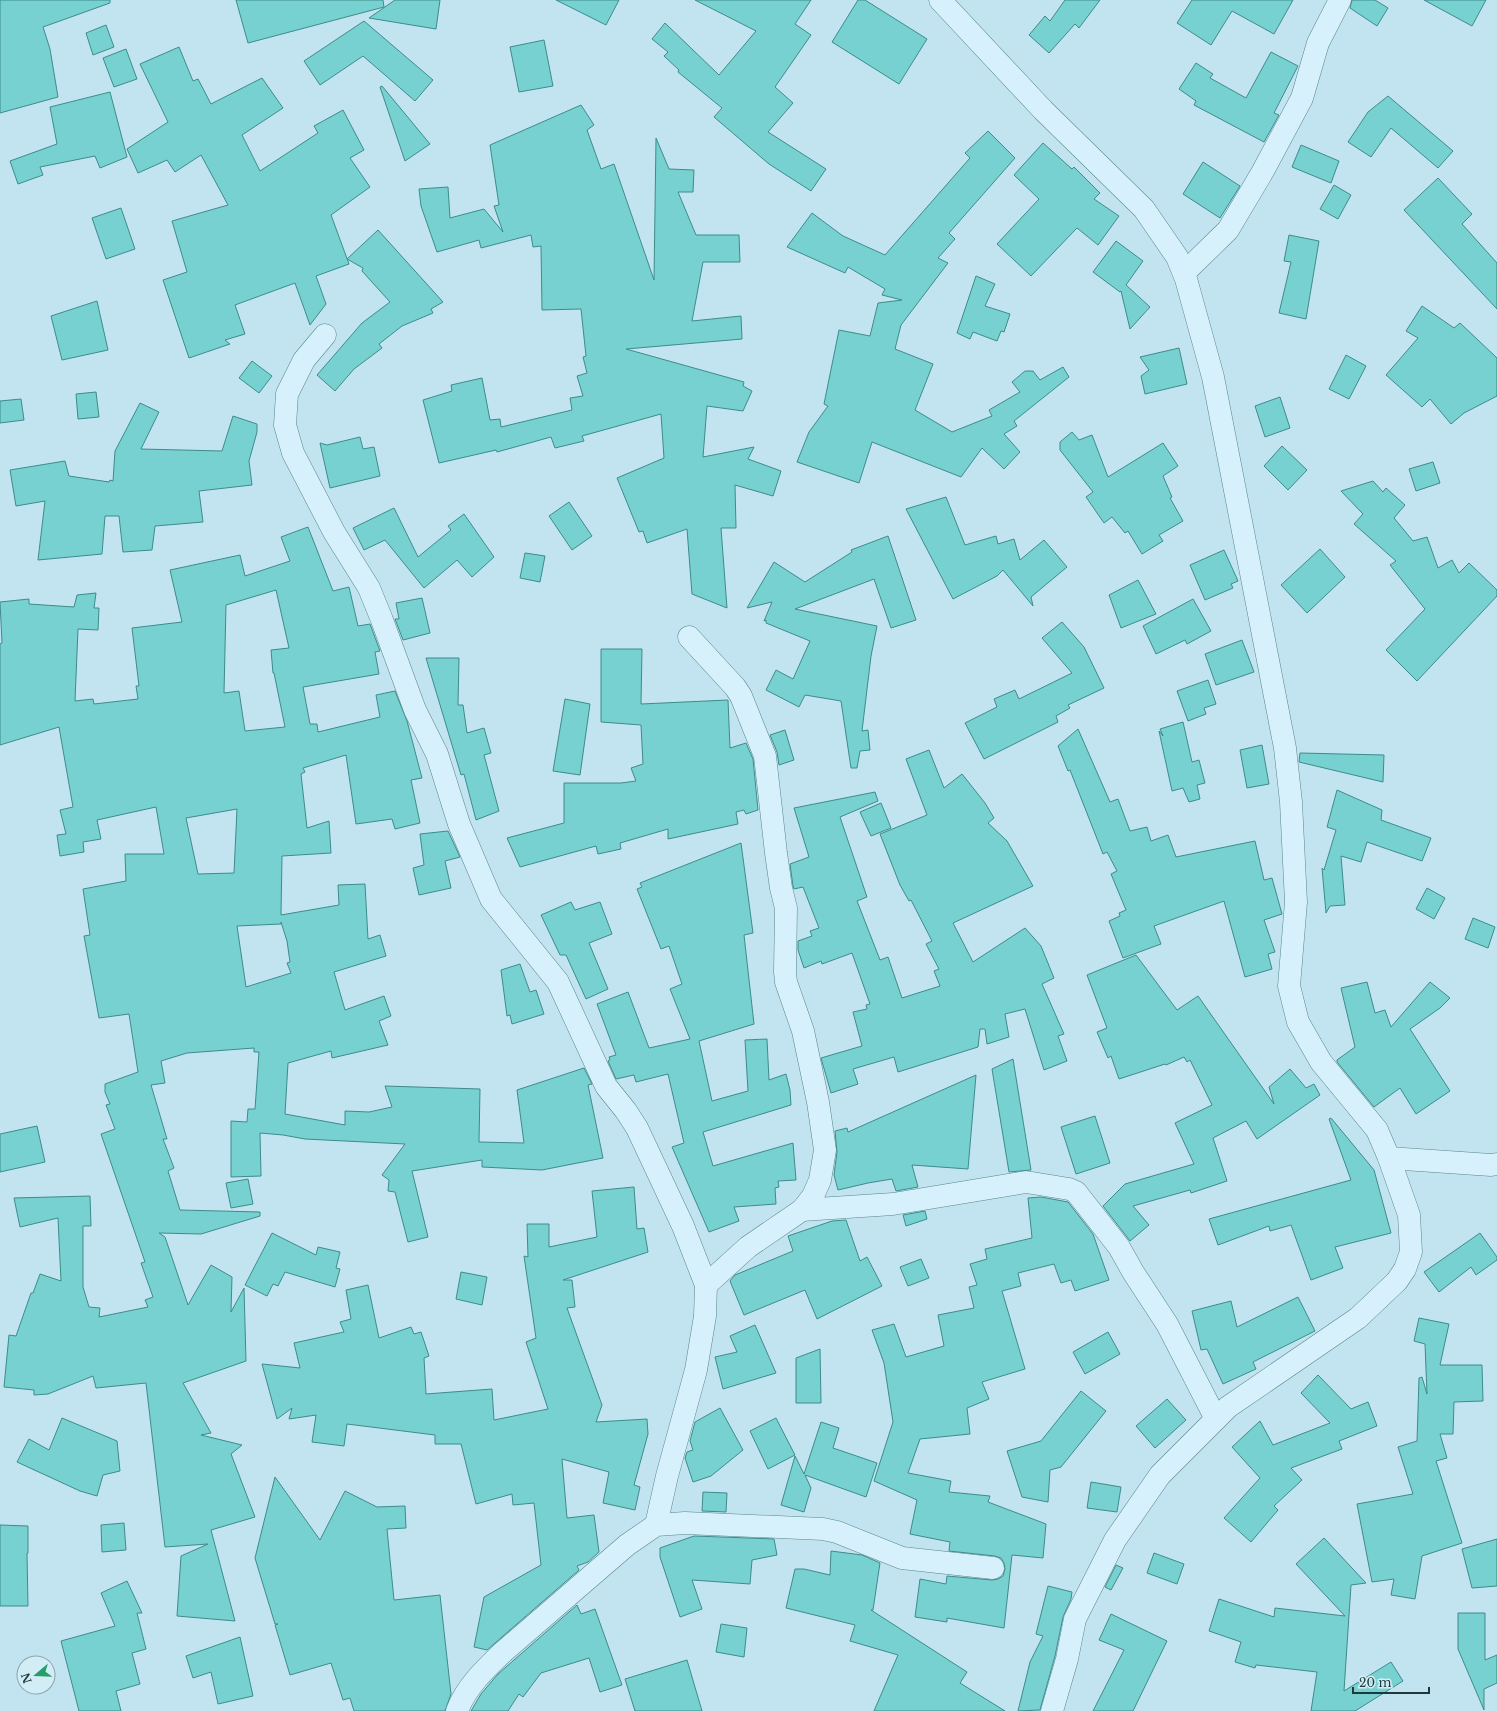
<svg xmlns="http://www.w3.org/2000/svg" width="1497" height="1711" viewBox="0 0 1497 1711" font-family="'Libre Baskerville',serif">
<rect width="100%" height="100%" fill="#c2e4f1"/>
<g fill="#76d1d0" stroke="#3d8c8a" fill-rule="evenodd">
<path d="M0,0H110V3L43,27L50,49L58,97L0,113Z"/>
<path d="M236,0H383L384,7L248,43Z"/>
<path d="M395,0H440L436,29L369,18Z"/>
<path d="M556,0H619L606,25Z"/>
<path d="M695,0H811L795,24L811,35L775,87L793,103L768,132L826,169L811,191L769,164L714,117L722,108L678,72L679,70L664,56L668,52L652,39L665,23L719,75L756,31Z"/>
<path d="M858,0H865L927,39L899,84L832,42Z"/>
<path d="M1065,0H1100L1079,28L1075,24L1049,53L1029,35L1045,16L1050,21Z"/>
<path d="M1192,0H1293L1274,34L1232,11L1211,45L1177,23Z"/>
<path d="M1352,0H1375L1388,8L1377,26L1350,8Z"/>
<path d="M1424,0H1486L1472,26Z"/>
<path d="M364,21L433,80L415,101L363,56L320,85L304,61Z"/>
<path d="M106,25L114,47L93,55L86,33Z"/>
<path d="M544,40L553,86L519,92L510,47Z"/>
<path d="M179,47L193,81L198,79L211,104L262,78L283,108L242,135L260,171L318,133L314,126L343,110L364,150L350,158L370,187L331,215L349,264L316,276L326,304L310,325L295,283L235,305L245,334L225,340L230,344L189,358L163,280L187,272L172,221L228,205L201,155L175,172L167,160L138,173L127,149L168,122L140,64Z"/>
<path d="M126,49L137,79L114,87L103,58Z"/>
<path d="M1271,52L1298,66L1274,113L1279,115L1264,142L1194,105L1196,101L1179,89L1196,63L1213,74L1210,78L1246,98Z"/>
<path d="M382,86L430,144L405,161L380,87Z"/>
<path d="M110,92L127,157L100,168L95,156L40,167L43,175L18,184L10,161L57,144L50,107Z"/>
<path d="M1388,96L1453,151L1438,168L1391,128L1371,157L1348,142L1368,112Z"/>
<path d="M581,105L594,125L587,130L601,169L614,164L654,280L656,138L669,169L694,170L693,192H678L696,235H739L740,262H703L692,321L741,316L742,339L626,349L744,382L743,386L752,391L743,411L707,406L703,457L754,447L748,459L781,471L773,496L735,485L736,528H721L727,608L692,594L687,529L647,543L643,531L639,532L617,478L664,458L661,414L582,436L584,441L555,448L551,437L497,452L496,450L439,463L423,400L452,391L451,385L482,378L490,420L500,419L501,427L572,410L570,398L583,396L577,376L587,373L583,357L586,356L581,309L542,310L541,246L533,247L531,235L481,248L479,240L437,252L421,206L419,189L448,187L450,218L484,209L503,232L494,206L499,205L490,145Z"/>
<path d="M988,131L1015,158L949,233L955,239L938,258L948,263L901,325L895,349L933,364L915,410L952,432L992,416L989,410L1020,392L1012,382L1025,371H1033L1040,380L1063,367L1069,377L1014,421L1017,426L1004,434L1020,452L1004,469L982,448L961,477L872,442L859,483L797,462L809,432L828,406L824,404L839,330L870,336L878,303L902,300L882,295L885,289L848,267L845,273L787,247L812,213L843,236L885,255L970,158L965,153Z"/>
<path d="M1043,143L1072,169L1074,167L1100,193L1094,199L1119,216L1098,245L1077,228L1031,276L997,244L1039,199L1014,175Z"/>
<path d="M1301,145L1339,161L1331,183L1292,167Z"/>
<path d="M1203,162L1240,186L1220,218L1183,194Z"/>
<path d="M1438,178L1472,214L1462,224L1497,263V309L1404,210Z"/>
<path d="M1334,185L1351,195L1338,219L1320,209Z"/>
<path d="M121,208L135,249L106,259L92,218Z"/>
<path d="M378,230L443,302L431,309L433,313L402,326L379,344L382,348L354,369L335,391L317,375L362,323L390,302L362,271L363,268L347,259Z"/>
<path d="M1289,235L1319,241L1306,319L1279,313L1291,262L1284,261Z"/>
<path d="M1116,241L1143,261L1126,285L1150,307L1130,329L1121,291L1120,292L1093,272Z"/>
<path d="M976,276L995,284L985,306L1010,314L1004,332L1001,331L997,341L973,332L970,339L957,333Z"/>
<path d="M97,301L108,350L62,360L51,316Z"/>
<path d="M1422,306L1454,328L1460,323L1497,358V396L1464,413L1451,424L1430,399L1422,407L1386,375L1418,338L1406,331Z"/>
<path d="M1179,348L1187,384L1145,394L1141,376L1149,370L1140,357Z"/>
<path d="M1346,355L1366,366L1349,399L1329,389Z"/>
<path d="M252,361L272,376L259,393L239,378Z"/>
<path d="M96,392L99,417L78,419L76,394Z"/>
<path d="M1280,397L1290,428L1265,437L1255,406Z"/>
<path d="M21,399L24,420L0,423V401Z"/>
<path d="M140,403L159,412L141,449L222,451L233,416L257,424V432L249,461L252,485L199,491L203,522L155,526L152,550L123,552L119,516H105L102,554L38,560L45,501L16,506L10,470L65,461L69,476L109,482L110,480L113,481L115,451Z"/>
<path d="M1072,432L1079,440L1092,435L1108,477L1163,443L1178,466L1163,476L1172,497L1170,498L1183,521L1159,535L1163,541L1142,554L1128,531L1125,533L1112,517L1104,523L1086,497L1093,492L1060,450V442Z"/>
<path d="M360,437L363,449L374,447L380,476L330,488L320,443L327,445Z"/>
<path d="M1282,446L1307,470L1288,490L1264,466Z"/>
<path d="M1433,462L1440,483L1416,491L1409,469Z"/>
<path d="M1373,481L1383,492L1386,488L1405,505L1394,518L1413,541L1427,537L1438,568L1452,560L1459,573L1469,563L1497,590V596L1417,681L1386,650L1425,609L1390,565L1396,561L1354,524L1363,514L1341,491Z"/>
<path d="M946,497L965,545L996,536L998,544L1014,539L1020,560L1044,540L1067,567L1031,597L1033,606L1003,570L997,576L953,599L906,509Z"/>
<path d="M569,502L592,536L572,550L549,516Z"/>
<path d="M394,508L418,557L451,530L448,526L464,514L494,557L472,577L457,560L424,588L385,540L364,550L353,528Z"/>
<path d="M308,527L333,591L349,587L358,626L370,624L380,651L375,652L379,674L303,687L310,724H317L318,732L380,717L376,695L395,691L407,721L422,778L411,780L420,823L395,829L392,819L356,824L346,755L303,768L305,772L301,774L307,828L329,821L331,853L282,856L281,915L339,905L338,885L365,884L368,939L380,935L386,956L334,972L345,1010L384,996L391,1016L379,1021L388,1045L332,1058L331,1051L288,1063L285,1114L345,1125V1111L369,1112L392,1107L385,1086L480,1089L479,1142L524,1143L517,1090L584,1068L592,1084L588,1085L603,1158L542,1170L482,1167V1160L412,1171L428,1237L408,1242L395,1192L388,1191L389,1180L382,1175L405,1144L305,1139L283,1135L260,1133L261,1176L231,1177V1121L247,1122L248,1109H255L259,1052H254V1048L187,1053L161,1061L165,1083L151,1085L167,1139H163L174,1168L168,1171L180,1210L260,1212V1216L201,1234L159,1233L165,1237L188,1305L211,1265L232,1277L231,1312L244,1288L246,1361L183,1383L211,1433L201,1435L242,1445L231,1454L255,1517L211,1530L235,1621L177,1616L181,1556L208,1544L165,1547L146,1383L96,1388L93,1376L48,1394L34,1395V1390L4,1387L9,1335L16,1336L31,1293H33L40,1274L61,1281L58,1218L20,1227L14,1198L90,1196L91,1226H83V1287L89,1307L100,1308L99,1317L148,1307L145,1300L153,1297L141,1263L145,1262L101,1134L115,1129L106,1105L110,1104L105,1092V1084L138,1072L129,1014L99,1018L84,936L90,935L83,889L126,881L125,854H164L156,807L97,820L101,839L83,842L84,852L60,856L57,835L66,834L60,810L73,807L59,727L0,745V644L2,643L0,602L29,599V604L74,607L77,595L96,593L94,608H99L98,630L78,629L75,701L93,699L94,704L138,699L136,686H139L132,628L182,622L170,570L240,555L245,576L290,561L281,537ZM276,590L289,648L271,650L273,673H274L285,727L245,731L239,691L224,693L226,605ZM237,809L234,873L198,874L186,818ZM281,922L287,941L290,962L287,963L291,973L246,987L237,926L281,924Z"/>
<path d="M888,536L916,620L891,628L874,579L795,609L877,626L871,656L862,731L868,730L870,750L860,751L857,768H851L841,701L805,695L799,707L766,690L776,670L793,679L810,641L766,623V620L764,621L772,602L747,608L774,562L805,582L852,552L851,550Z"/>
<path d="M1320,549L1345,577L1307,613L1281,585Z"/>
<path d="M1224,550L1238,581L1231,584L1233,588L1205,600L1190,565Z"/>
<path d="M525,553L545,556L540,582L520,578Z"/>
<path d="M1138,580L1156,614L1121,628L1109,595Z"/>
<path d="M422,598L430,633L403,640L395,619H399L396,603Z"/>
<path d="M1193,599L1211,631L1187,644L1185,640L1156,654L1143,626Z"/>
<path d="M1062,622L1084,647L1104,688L1068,705L1070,708L1056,716L1058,722L984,759L965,723L997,707L994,699L1015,690L1019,699L1072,673L1042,638Z"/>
<path d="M1242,640L1254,672L1216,685L1205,654Z"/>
<path d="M601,649H642L641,704L728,700L730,748L746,743L753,759L758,810L746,814L744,810L736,812L738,824L668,839V829L620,843L621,849L598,854L596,846L520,867L507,838L564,823V783H621L636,781L631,768L643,764L641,725L601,722Z"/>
<path d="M426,658H459L458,705H463L467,733L484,728L491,753L484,755L499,811L476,820L464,774L461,775Z"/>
<path d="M1208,680L1216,704L1204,708L1206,714L1188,721L1177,691Z"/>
<path d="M565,699L590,704L580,775L553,771Z"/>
<path d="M1183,722L1192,762L1199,760L1205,783L1197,785L1200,799L1189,802L1183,788L1172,791L1159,731L1163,736L1160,729Z"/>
<path d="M1078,729L1110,802L1118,799L1130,831L1147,827L1151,841L1168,835L1176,857L1255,841L1264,880L1272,878L1282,914L1264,920L1275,952L1268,954L1272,969L1245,977L1224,901L1154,926L1161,944L1123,958L1109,921L1120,916L1119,913L1126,910L1111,874L1117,871L1107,852L1103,854L1070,770L1068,771L1058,746Z"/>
<path d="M785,730L794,760L779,765L777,752L770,735Z"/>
<path d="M1262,745L1269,784L1247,788L1240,750Z"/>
<path d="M929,750L944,788L962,774L985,803L994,818L988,823L1007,841L1033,886L953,923L973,962L1025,928L1041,946L1054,978L1042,984L1064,1034L1058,1036L1067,1061L1044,1070L1025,1009L1005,1014L1009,1037L987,1044L985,1029H980L978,1047L898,1072L894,1057L853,1069L858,1084L831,1093L821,1058L862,1046L853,1012L867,1009L866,1005L870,1004L852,953L822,964L821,961L804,968L798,950V941L812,936L810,931L819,928L803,887L794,889L793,886L790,864L809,857L794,808L875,792L878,801L840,817L867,897L857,901L880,960L888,957L902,998L940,986L934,971L939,969L926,944L932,941L911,900L909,901L900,885L880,834L927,815L906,759Z"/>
<path d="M1300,753L1384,755L1383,782L1299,762Z"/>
<path d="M1337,790L1382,810L1381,820L1431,838L1422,861L1367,842L1361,862L1341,856L1345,905L1330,906L1326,913L1322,868L1324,870L1336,830L1327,827Z"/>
<path d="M881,803L891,828L871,836L860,812Z"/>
<path d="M448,831L460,857L445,861L451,888L419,895L413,868L424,865L420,834Z"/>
<path d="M741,843L753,933L744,935L754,1024L699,1041L712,1101L748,1091L745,1040L767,1039L769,1080L786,1074L790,1090L791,1105L703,1132L713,1166L793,1143L796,1180L778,1181L779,1187L775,1188L776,1204L734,1207L739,1221L709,1232L672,1147L684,1143L668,1074L636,1082L634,1075L616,1079L608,1061L610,1060L609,1057L616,1055L597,1004L628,992L649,1048L690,1039L670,989L682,984L669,946L661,949L637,889L642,887L640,883Z"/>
<path d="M1427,888L1445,898L1434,919L1416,909Z"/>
<path d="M571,902L575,910L600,902L612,934L589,943L608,989L586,999L566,955H560L541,915Z"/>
<path d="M1473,918L1495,927L1488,948L1465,939Z"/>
<path d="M1136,955L1177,1010L1198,996L1274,1104L1269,1087L1290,1069L1306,1088L1314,1084L1320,1095L1257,1139L1246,1121L1213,1138L1227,1181L1191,1193L1190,1190L1133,1206L1149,1225L1130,1241L1103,1206L1125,1184L1194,1164L1175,1123L1212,1105L1190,1060L1187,1062L1184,1057L1166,1065L1165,1064L1119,1079L1111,1056L1108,1058L1097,1032L1107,1028L1087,975Z"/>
<path d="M520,964L530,992L536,990L544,1014L512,1024L510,1015L507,1016L501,970Z"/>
<path d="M1367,982L1375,1013L1385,1010L1391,1027L1430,982L1450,998L1440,1008L1410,1029L1450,1091L1416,1114L1400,1088L1374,1107L1337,1062V1060L1355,1047L1341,988Z"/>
<path d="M1013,1059L1031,1170L1009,1172L992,1069Z"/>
<path d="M976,1075L968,1169L912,1165L918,1187L896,1191L892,1179L868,1183L838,1190L834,1175L837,1152L835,1131L847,1128L848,1132Z"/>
<path d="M1095,1116L1110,1163L1076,1174L1061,1127Z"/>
<path d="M1331,1118L1374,1170L1391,1233L1335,1247L1343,1268L1311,1280L1291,1225L1270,1231L1269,1226L1218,1245L1209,1219L1351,1180L1329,1119Z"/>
<path d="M37,1126L45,1162L0,1172V1134Z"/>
<path d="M248,1179L253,1204L231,1208L226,1183Z"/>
<path d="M634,1187L637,1229L644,1228L648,1252L563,1280H572L575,1307L567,1308L602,1405L596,1422L647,1419L648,1434L634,1485L640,1487L635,1510L603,1503L609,1472L562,1459L567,1518L594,1515L599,1552L588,1562L577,1566L579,1570L487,1650L474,1647L484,1597L541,1565L534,1503L513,1505L512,1494L476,1504L461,1444H435V1435L347,1424L344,1446L312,1442L316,1415L289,1419L292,1408L277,1419L262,1364L300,1368L294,1343L344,1332L340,1322L351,1319L346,1290L368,1285L379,1338L411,1327L414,1334L421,1332L429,1356L424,1358L426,1394L492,1389L494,1420L548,1409L526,1342L536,1338L524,1256L528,1257L527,1224H549V1247L597,1237L592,1191Z"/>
<path d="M1041,1197L1068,1202L1093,1234L1109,1280L1075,1291L1071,1280L1061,1283L1054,1264L1018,1273L1021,1286L1002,1291L1025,1369L982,1382L989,1399L967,1408L970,1434L920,1439L908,1473L951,1481L949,1492L990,1496L988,1502L1046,1524L1043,1558L1012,1555L1004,1628L947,1618V1622L915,1617L920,1579L946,1584L947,1576L992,1580L998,1579L1003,1576L1005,1569L1004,1563L1001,1558L995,1556L949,1551L950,1542L910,1534L917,1500L874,1481L893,1422L884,1363L872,1330L894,1324L906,1357L944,1346L938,1315L974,1308L969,1287L977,1285L970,1264L987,1259L985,1249L1032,1238L1028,1198Z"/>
<path d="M925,1211L927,1219L906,1226L903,1215Z"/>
<path d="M846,1220L860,1261L867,1257L882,1286L817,1319L805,1290L744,1315L730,1281L735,1275L793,1251L788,1236L832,1221Z"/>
<path d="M272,1233L316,1255L318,1247L340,1252L336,1268L340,1269L335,1287L285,1272L278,1286L273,1284L267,1296L245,1285Z"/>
<path d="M1480,1233L1497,1257V1260L1476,1275L1471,1267L1439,1292L1424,1272Z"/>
<path d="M921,1259L929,1278L908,1286L900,1267Z"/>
<path d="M461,1272L487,1277L482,1305L456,1299Z"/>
<path d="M1298,1297L1315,1331L1253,1362L1256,1369L1223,1384L1207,1349L1201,1350L1192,1311L1231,1301L1237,1327Z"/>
<path d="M1419,1318L1449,1324L1440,1365H1482L1483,1401L1454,1402L1453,1434H1440L1447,1458L1436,1461L1462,1543L1422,1556L1415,1599L1391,1595L1394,1579L1372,1582L1357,1504L1413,1494L1398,1447L1417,1441L1419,1378L1422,1377L1427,1394L1425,1344L1414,1341Z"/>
<path d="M755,1325L776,1373L723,1389L715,1357L737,1352L730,1336Z"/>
<path d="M1108,1332L1120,1354L1085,1374L1073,1352Z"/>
<path d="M820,1349L821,1403H796V1358Z"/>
<path d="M1318,1375L1351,1409L1368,1402L1377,1426L1339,1441L1342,1449L1291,1468L1302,1480L1274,1506L1278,1510L1251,1542L1224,1518L1260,1478L1232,1447L1260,1421L1273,1445L1330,1423L1301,1393Z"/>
<path d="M1081,1391L1106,1411L1061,1467L1050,1470L1048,1502L1022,1497L1007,1451L1041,1441Z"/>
<path d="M1167,1399L1186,1420L1155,1448L1136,1426Z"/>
<path d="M720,1408L743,1450L711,1476L693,1482L685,1458L687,1452L693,1450L690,1441L695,1422Z"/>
<path d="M62,1418L117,1441L120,1471L103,1475L97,1496L80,1491L17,1462L29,1439L49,1450Z"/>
<path d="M776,1418L795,1455L768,1469L750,1431Z"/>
<path d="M821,1422L839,1428L833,1448L877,1463L866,1497L805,1475L811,1488L804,1512L781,1505L795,1456L804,1474Z"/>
<path d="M275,1477L320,1540L345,1491L377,1507L405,1506L406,1528L387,1529L394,1600L440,1595L451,1694L445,1711H354L350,1698L343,1700L331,1663L290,1675L275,1625L278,1624H275L255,1558Z"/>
<path d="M1091,1482L1121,1487L1117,1512L1087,1508Z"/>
<path d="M703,1492L727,1493L726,1512L702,1511Z"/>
<path d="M124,1523L126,1550L102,1552L101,1525Z"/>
<path d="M0,1525L28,1526V1553H27L28,1606H0Z"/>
<path d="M694,1536L774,1539L777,1555L752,1560L750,1584L692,1580L702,1609L680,1617L660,1557V1548Z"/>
<path d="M1324,1538L1366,1583L1351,1585L1344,1691L1391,1662L1403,1681L1355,1711H1311L1317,1672L1256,1665L1255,1668L1235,1662L1241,1642L1209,1631L1219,1599L1274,1617L1275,1608L1345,1616L1296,1564Z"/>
<path d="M1497,1539V1586L1472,1588L1462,1549Z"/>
<path d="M831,1551L862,1555L880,1563L873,1610H871L967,1672L960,1683L1005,1711H874L898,1655L850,1641L855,1625L786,1608L795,1569H804L830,1575Z"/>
<path d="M1154,1553L1184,1564L1177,1584L1147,1573Z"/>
<path d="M1116,1565L1123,1568L1111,1590L1105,1587Z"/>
<path d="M127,1581L142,1613H137L146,1649L132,1653L140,1684L116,1691L121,1711H79L61,1641L115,1626L101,1593Z"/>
<path d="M1048,1586L1072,1592L1071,1599L1063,1617L1055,1656L1040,1710L1018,1711L1030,1662L1043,1636L1036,1634Z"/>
<path d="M577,1605L581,1614L595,1609L622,1685L600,1692L589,1658L541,1673L523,1697L519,1694L508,1711H471L481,1694L498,1674Z"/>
<path d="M1458,1613H1485V1660L1497,1655V1683L1484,1689V1710L1458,1649Z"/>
<path d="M1111,1614L1167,1641L1133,1711H1093L1124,1650L1099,1640Z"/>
<path d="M721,1624L747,1628L744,1657L716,1652Z"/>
<path d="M240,1637L253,1696L218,1704L211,1672L193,1678L186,1656Z"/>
<path d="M687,1660L702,1711H635L625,1679Z"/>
</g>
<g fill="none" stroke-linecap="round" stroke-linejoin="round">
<g stroke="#58868c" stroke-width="23">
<g id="minor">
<path d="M940,0L1043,110L1144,209L1177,257L1186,279L1213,377L1285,748L1291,802L1296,902L1289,986L1298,1022L1321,1062L1377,1130L1389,1158L1409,1215L1411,1252L1405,1269L1397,1281L1358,1318L1228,1407L1160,1475L1115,1540L1075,1619L1067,1659L1052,1711"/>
<path d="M1184,273L1228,230L1263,171L1302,98L1318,43L1340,0"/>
<path d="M325,335L304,360L287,394L285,425L293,453L334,532L369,588L382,620L415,710L437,754L459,824L491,899L558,982L606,1086L626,1111L637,1128L683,1226L706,1285L705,1316L696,1370L667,1476L656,1525"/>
<path d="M689,637L735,687L741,696L765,756L776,853L781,888L786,908L785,972L786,982L803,1031L818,1102L825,1150L820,1180L813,1196L802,1210L748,1247L706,1285"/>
<path d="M1389,1158L1491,1165L1497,1164"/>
<path d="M802,1210L893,1204L1026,1182L1069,1189L1076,1192L1119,1247L1133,1272L1167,1324L1216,1419"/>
<path d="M457,1711C466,1687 485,1669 503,1652L627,1545L656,1525L685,1523L823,1529L837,1532L902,1558L993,1568"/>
</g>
</g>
<use href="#minor" stroke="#d6f1fb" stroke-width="22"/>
</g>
<g transform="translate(36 1675) rotate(251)"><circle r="19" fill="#d3edf7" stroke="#8aa5ac"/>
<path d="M0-3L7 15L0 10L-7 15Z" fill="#259e6a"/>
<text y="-6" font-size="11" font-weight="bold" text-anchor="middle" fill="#1d393b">N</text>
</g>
<path d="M1353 1687v6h76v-6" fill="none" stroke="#1d393b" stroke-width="2"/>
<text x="1359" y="1687" font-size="12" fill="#1d393b" stroke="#d3edf7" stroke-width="3" paint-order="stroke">20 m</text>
</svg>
